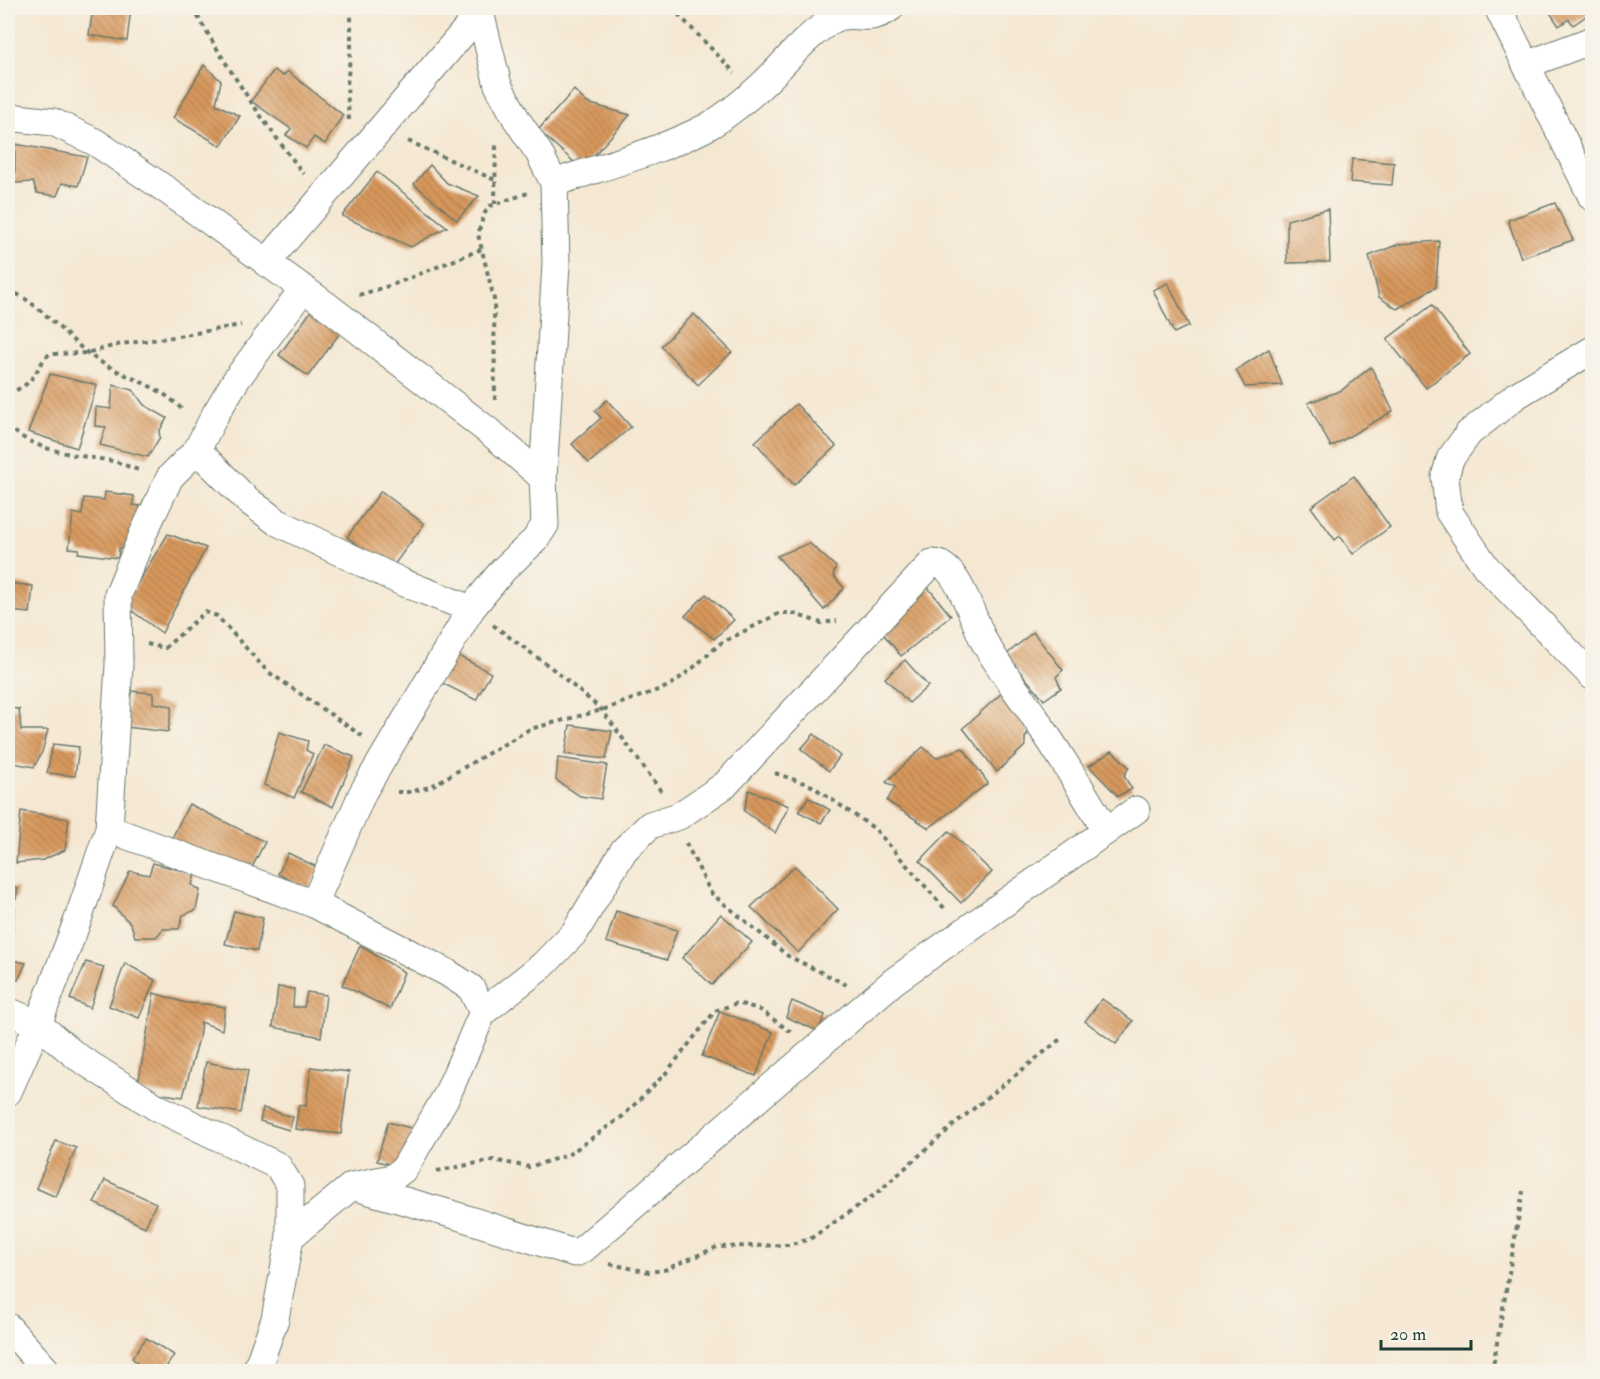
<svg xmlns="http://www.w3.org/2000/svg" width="1600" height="1379" viewBox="0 0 1600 1379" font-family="'IM FELL Double Pica',serif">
<defs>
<pattern id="building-back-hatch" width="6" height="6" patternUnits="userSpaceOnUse" patternTransform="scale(1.5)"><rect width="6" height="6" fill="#d8985b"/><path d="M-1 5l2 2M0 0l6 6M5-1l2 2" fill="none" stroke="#af7d4c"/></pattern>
</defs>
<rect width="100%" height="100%" fill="#f7f3e8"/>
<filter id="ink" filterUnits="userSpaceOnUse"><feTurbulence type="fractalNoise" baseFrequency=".0167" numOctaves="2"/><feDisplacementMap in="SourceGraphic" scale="12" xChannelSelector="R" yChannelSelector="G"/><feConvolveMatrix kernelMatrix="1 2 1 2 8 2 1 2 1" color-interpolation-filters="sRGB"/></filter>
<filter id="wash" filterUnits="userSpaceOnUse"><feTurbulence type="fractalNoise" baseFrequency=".008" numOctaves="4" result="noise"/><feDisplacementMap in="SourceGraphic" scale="24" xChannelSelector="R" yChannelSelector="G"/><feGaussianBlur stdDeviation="1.35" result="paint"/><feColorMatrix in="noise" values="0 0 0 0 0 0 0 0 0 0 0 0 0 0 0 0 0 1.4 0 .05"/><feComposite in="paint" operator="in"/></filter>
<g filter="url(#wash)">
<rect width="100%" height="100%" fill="#f5e8d3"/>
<g id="blocks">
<g fill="url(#building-back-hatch)">
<path d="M93,8H131L127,41L89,35Z"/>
<path d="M1547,8H1592V12L1573,25L1569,19L1559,26Z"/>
<path d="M204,65L221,81L216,104L240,116L221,146L173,118Z"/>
<path d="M274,70L283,76L287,71L343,115L325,144L314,137L306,148L286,135L291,129L251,101Z"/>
<path d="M574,90L587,103L630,115L582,169L538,130Z"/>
<path d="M15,144L87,157L78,186L62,183L57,196L37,193L33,182L15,183Z"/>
<path d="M1352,159L1394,163L1392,185L1350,182Z"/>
<path d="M430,165L447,183L479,196L457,220L414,184Z"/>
<path d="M377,172L447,227L411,247L342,216Z"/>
<path d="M1555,203L1573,240L1521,258L1508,220Z"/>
<path d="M1328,209L1330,262L1287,263V220Z"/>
<path d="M1439,241L1436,287L1397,309L1379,297L1369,256L1399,244Z"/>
<path d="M1168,283L1189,326L1174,333L1153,290Z"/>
<path d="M317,303L346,325L308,376L279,355Z"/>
<path d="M1432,305L1470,354L1426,388L1387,339Z"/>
<path d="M694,314L732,352L698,385L661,346Z"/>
<path d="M1269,349L1282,385L1245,387L1236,370Z"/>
<path d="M1371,367L1393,411L1331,447L1308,403L1342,390Z"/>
<path d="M50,374L97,385L77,448L28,432Z"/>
<path d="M113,385L133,390L144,405L167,418L159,432L160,437L148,457L100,445L106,427L95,426L96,407L111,409Z"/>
<path d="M607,400L631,427L589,463L572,444L601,418L595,411Z"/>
<path d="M796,404L836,446L794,485L755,442Z"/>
<path d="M1354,476L1390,527L1353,554L1340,536L1335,540L1311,507Z"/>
<path d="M381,491L424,524L391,569L347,537Z"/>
<path d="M105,492L134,496L133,505L140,506L135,550L119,548L118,558L78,553L79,549L69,548L73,513L82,515L84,498L104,500Z"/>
<path d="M168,534L206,548L162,633L124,605Z"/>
<path d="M809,543L836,567L833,575L844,588L824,610L777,556Z"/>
<path d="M8,583L33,586L30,613L8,611Z"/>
<path d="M926,585L951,616L901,656L876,625Z"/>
<path d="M706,594L734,620L714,639L685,616Z"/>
<path d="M1033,632L1063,670L1056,677L1061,688L1044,700L1006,655Z"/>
<path d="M455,654L491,673L476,700L440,682Z"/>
<path d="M905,660L928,686L909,703L885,678Z"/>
<path d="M129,691L153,693V703L172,706L168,732L126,727Z"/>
<path d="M1004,691L1032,727L1025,738V746L997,772L963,728Z"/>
<path d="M8,708L19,709L21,730H48L42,752L34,767L8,762Z"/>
<path d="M570,725L612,731L606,759L565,754Z"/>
<path d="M279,732L308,741L306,750L313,754L294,798L264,785Z"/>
<path d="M814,734L840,756L829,771L801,749Z"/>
<path d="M53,744L79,747L75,776L47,773Z"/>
<path d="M324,745L354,757L333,807L301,792Z"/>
<path d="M923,747L936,758L963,748L988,783L929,828L887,801L895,787L886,782Z"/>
<path d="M1112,751L1129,767L1124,776L1132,789L1118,796L1089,766Z"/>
<path d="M558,758L607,765L601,799L580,796L556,780Z"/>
<path d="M749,790L789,806L775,833L744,811Z"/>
<path d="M808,797L830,810L821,823L799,812Z"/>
<path d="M189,804L265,842L246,879L170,842Z"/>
<path d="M21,811L69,819L65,850L43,860L16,863Z"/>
<path d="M949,831L992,872L961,903L920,861Z"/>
<path d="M288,853L319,868L309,889L278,874Z"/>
<path d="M153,863L195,874L192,885L200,890L196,910L183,915L179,929H163L156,937H135L131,924L113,906L130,871L149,875Z"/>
<path d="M795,866L838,909L798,953L751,907Z"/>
<path d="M8,887L18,888L16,899L8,897Z"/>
<path d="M8,910L14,911L11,951L8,950Z"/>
<path d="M234,911L263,918L257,951L225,944Z"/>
<path d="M616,911L677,930L667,960L606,942Z"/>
<path d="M721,914L752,942L712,985L682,958Z"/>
<path d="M360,946L404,972L390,1009L342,985Z"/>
<path d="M8,959L26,963L18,980L8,977Z"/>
<path d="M86,962L104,967L90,1008L70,999Z"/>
<path d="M125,963L155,980L139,1018L109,1006Z"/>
<path d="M278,987L294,989L293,1007H304L307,992L326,995L321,1037L273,1027Z"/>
<path d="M154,993L186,1003L206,1004L225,1007L222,1030L201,1022L199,1038L183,1097L137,1090Z"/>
<path d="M1102,999L1133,1021L1116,1044L1085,1021Z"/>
<path d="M792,1001L825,1015L818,1031L786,1017Z"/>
<path d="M720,1011L773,1032L756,1076L702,1056Z"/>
<path d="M206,1062L248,1070L241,1113L198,1106Z"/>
<path d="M311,1067L349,1072L341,1134L295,1129L299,1105L306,1106Z"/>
<path d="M263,1108L293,1117L289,1130L260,1121Z"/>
<path d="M388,1122L414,1129L400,1167L377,1161Z"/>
<path d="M56,1141L76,1148L56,1197L36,1188Z"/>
<path d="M105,1180L156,1203L145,1227L94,1203Z"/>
<path d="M146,1338L174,1355L163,1372H146L132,1358Z"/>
</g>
</g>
</g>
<g filter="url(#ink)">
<use href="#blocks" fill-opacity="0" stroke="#6a796c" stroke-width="1.5"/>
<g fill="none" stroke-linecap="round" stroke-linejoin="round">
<g stroke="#6a796c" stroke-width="29">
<g id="street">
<path d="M1498,8L1592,197"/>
<path d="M1526,65L1592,40"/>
<path d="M8,117L53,122L95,142L168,191L326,305L496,437L543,478"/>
<path d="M554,183C604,166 658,152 705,128C721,120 739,105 753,93C781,70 801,38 834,19C851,9 867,25 890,8"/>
<path d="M266,263L480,13"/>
<path d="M1592,350L1517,395L1469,433L1450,459L1445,477L1449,512L1486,567L1592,676"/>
<path d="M197,450L246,499L277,522L404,583L471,609"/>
<path d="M109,829L314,904L446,972L471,988L483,1012"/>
<path d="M314,904L363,792L471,609L503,570L535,540L545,525L543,478L556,264L554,183L539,153L517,120L498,85L479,8"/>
<path d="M8,1011L38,1024L76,1056L156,1107L278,1166L290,1186V1237L275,1319L256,1372"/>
<path d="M8,1092L38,1024L77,922L109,829L119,665L118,595L143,534L170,477L197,450L216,413L236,380L303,289"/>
<path d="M359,1188L451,1214L568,1251L575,1253L582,1250L894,981L1136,810"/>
<path d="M290,1237L352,1186L392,1178L404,1169L447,1095L483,1012L543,965L575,932L624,850L650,825L679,816L725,785L932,563C958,561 974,624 985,643C1000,669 1019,694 1036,719C1060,755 1084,793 1106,831"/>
<path d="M8,1327L48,1372"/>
</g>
</g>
<g stroke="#6a796c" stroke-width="4" stroke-dasharray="4.5 4.5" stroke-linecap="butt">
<path d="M193,8C226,66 262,121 304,174"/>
<path d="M672,8L735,73"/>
<path d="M349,120L347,85L351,48V8"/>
<path d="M408,141L495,180"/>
<path d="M495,204L496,142"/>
<path d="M8,290C14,293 22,296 28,301C56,320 76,349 106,365C132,380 165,388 184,412"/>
<path d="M359,295L392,285L482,249"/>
<path d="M8,394C17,390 26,386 32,378C39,370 42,359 50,354L86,353L121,344L167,338L241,325"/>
<path d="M495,400L494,299L478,234L484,214L490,206L528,193"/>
<path d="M8,425C32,452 78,455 112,461C122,463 132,469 143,471"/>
<path d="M493,625L553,669L602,710L661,791"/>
<path d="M147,644L165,648L205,612L217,616L267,671L365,738"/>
<path d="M775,773L812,786L875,829L946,910"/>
<path d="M397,792H409L430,787L530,729L602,710L669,686L693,668L721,643L780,613H792L821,623L837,621"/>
<path d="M686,843L711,893L788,956L847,985"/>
<path d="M437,1171L493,1160L529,1167L568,1155L623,1116L666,1073L715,1011L737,1003L759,1009L791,1032"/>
<path d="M610,1264L649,1272L664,1270L717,1247L788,1245L810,1239L877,1193L957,1122L1063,1037"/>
<path d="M1492,1372L1523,1191"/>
</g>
<use href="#street" stroke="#fff" stroke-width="27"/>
</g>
</g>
<rect width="1600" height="1379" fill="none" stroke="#f7f3e8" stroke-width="30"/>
<path d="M1381 1340v9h90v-9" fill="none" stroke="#1f3d34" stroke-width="3"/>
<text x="1390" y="1340" font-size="18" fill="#1f3d34" stroke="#f7f3e8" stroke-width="4.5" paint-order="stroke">20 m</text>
</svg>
